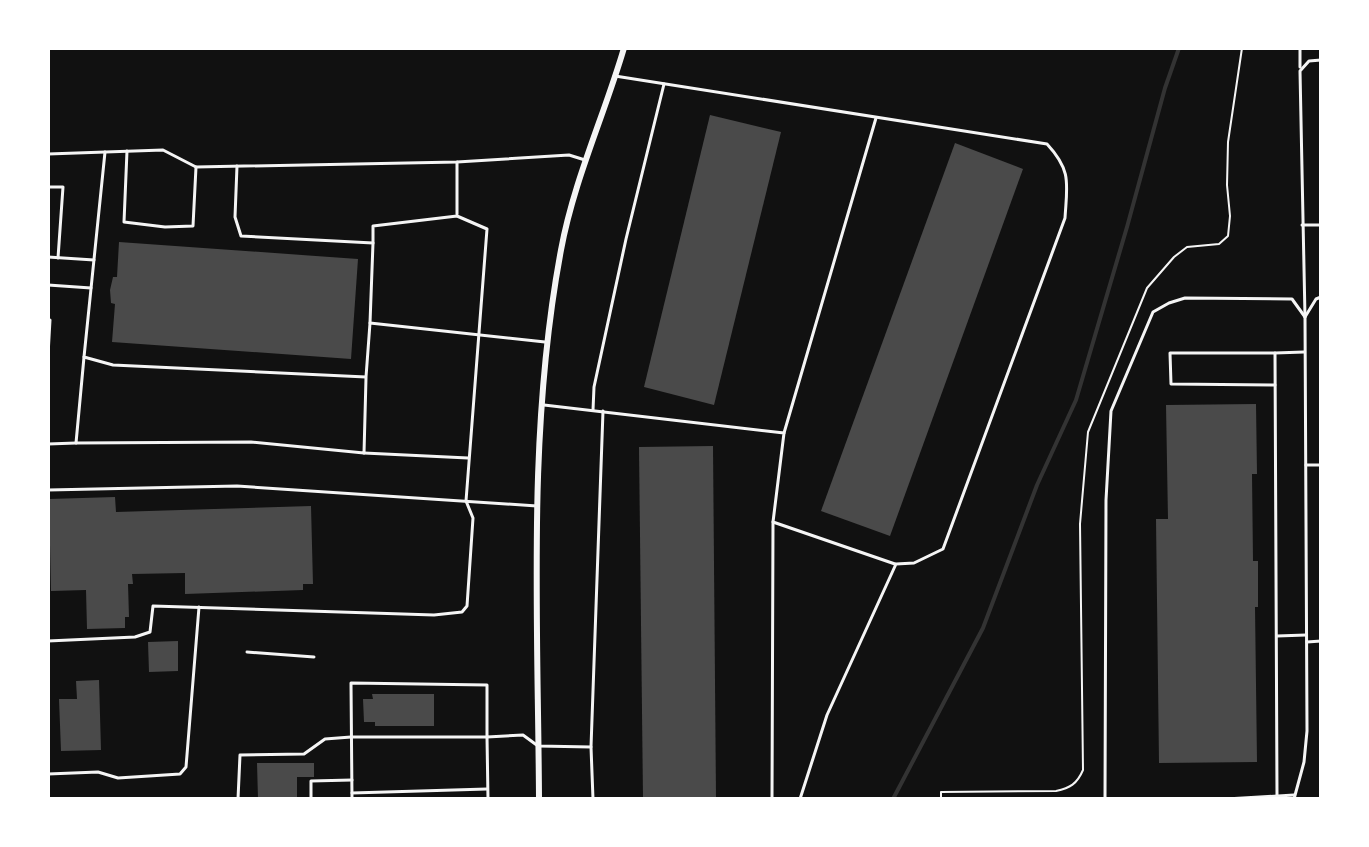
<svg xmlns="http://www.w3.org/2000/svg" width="1369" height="847" viewBox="0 0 1369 847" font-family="'DejaVu Sans',sans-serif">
<rect width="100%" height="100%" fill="#111"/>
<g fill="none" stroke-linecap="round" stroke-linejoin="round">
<path stroke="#333" stroke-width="4" d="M893,799L983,628L1037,485L1076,400L1127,227L1165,88L1179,48"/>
</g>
<g fill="#4a4a4a">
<path d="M710,115L781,132L714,405L644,387Z"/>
<path d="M955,143L1023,169L890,536L821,511Z"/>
<path d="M119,242L358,259L351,359L112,342L115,304L111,303L110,290L113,277H117Z"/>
<path d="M1256,404L1257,474H1252L1253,561H1258V607H1255L1257,762L1159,763L1156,519H1168L1166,405Z"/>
<path d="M713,446L716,799H643L639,447Z"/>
<path d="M115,497L116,512L311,506L313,584H303V590L185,594V573L132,574L133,584H128L129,617H125V628L87,629L86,590L51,591L49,499Z"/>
<path d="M178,641V671L149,672L148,642Z"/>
<path d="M99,680L101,750L61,751L59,699H77L76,681Z"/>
<path d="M372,694H434V726H375V722H364L363,699H373Z"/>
<path d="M257,763H314V777H297V799H258Z"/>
</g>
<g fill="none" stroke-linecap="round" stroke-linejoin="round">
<path stroke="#f5f5f5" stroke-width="2" d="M941,799V792L1056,791C1070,788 1077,784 1083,770L1080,524L1088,432L1147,288L1174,257L1187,247L1219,244L1228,236L1230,216L1227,185L1228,142L1242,48"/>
<g stroke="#f5f5f5" stroke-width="3">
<path d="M1300,48V67"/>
<path d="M615,76L1047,144C1072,171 1067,184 1065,218L943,549L914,563L896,564L827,715L800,799"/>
<path d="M127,151L124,222L165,227L193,226L196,167"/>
<path d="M105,152L84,357L113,365L366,377L370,323L545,342"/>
<path d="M48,154L163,150L196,167L457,162L569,155L585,160"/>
<path d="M237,166L235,217L241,236L373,243L370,323"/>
<path d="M48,187H63L58,258"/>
<path d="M457,214V162"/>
<path d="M1302,225H1321"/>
<path d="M48,257L94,260"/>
<path d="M48,285L91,288"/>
<path d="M1305,317L1300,71L1309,61L1321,60"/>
<path d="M48,320H50L48,355"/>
<path d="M1275,353H1170L1171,384L1275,385"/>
<path d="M84,357L76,443L251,442L364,453L366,378"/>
<path d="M544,405L784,433L773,522L895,564"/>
<path d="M593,410L594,387L626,239L664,84"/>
<path d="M784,433L876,118"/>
<path d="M48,444L76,443"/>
<path d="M364,453L468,458"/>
<path d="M1306,465H1321"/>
<path d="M48,490L237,486L537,506"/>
<path d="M1277,636L1306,635"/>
<path d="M48,641L135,637L150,632L153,606L434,615L462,612L467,606L473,518L466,501L487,229L457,216L373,226V243"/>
<path d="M1307,642L1321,641"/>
<path d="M247,652L314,657"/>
<path d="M591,747L603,411"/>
<path d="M48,774L98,772L118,778L180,774L186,767L199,607"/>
<path d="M352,793L487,789"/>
<path d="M1277,796L1275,353L1304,352"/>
<path d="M238,799L240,755L304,754L325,739L351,737H487L488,799"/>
<path d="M311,799V781L352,780"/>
<path d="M352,799L351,683L487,685V737L523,735L538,746L591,747L593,799"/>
<path d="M772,799L773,522"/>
<path d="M1105,799L1106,500L1111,411L1153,312L1169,303L1185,298L1292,299L1305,317"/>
<path d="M1226,799L1294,795"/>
<path d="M1294,799L1304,762L1307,731L1305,317L1316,299L1321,297"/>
</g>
<path stroke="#f5f5f5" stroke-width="6" d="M539,799C538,616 527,431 561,250C574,180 604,116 624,48"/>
</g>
<rect width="1369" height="847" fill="none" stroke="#ffffff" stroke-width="100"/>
</svg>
